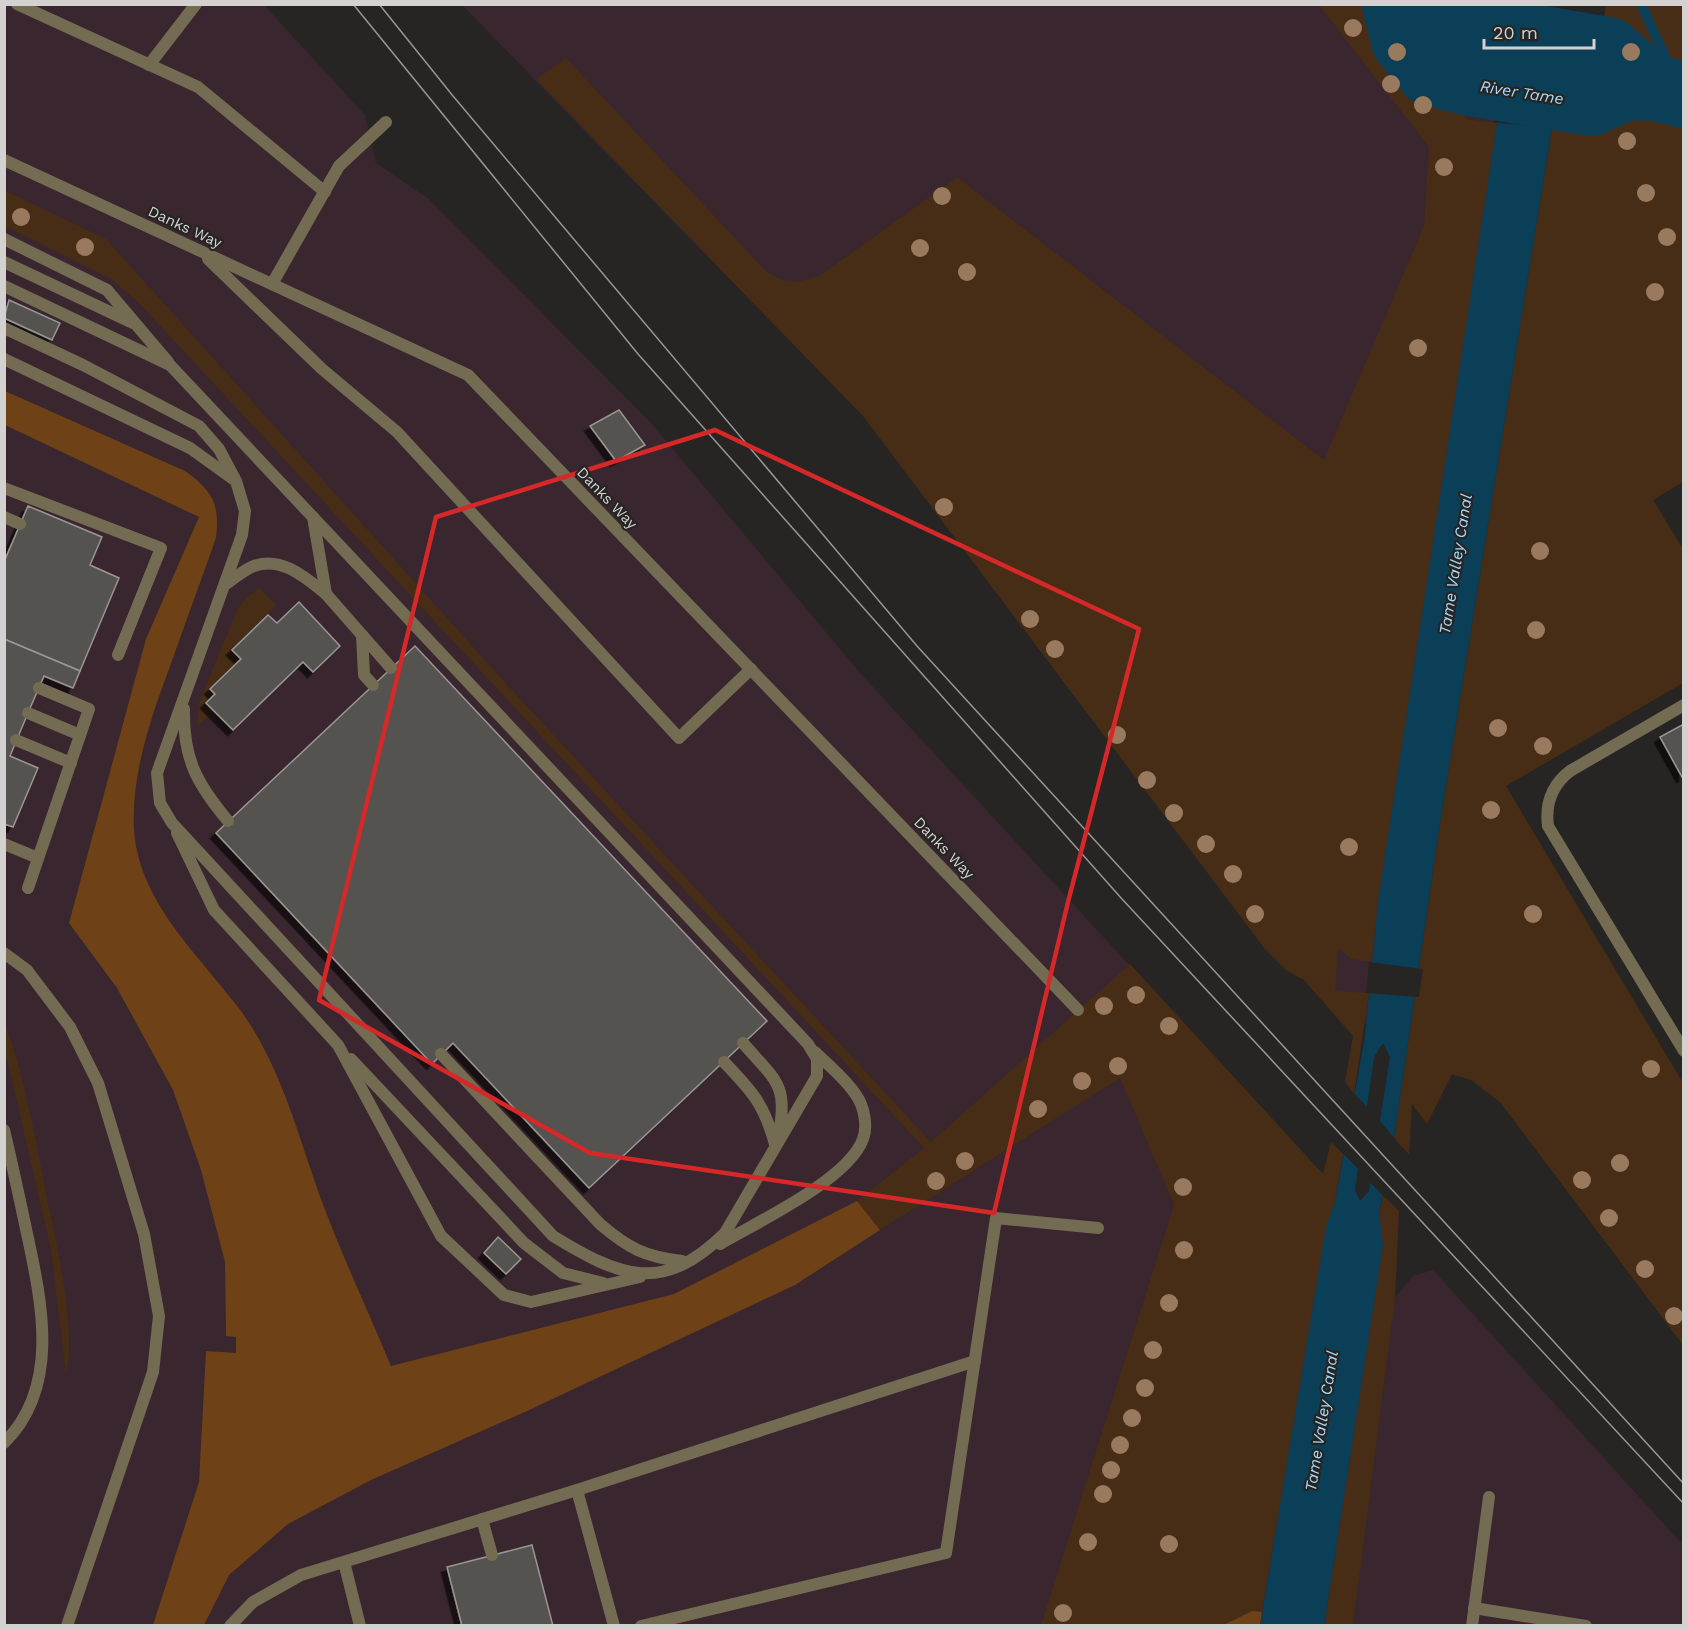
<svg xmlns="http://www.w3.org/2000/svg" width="1688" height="1630" viewBox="0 0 1688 1630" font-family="'Work Sans',sans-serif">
<defs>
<filter id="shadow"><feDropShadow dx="-5.5" dy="5.5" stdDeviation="0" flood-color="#0009"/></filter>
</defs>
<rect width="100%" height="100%" fill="#272523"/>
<g fill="#39262e">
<path d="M5,4L264,5L365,115L376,163L429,199L652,424L860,673L1323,1175L1353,1215L1399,1211L1395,1297L1413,1276L1433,1270L1683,1545V1626H5Z"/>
<path d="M462,5H1543L1386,1003L1353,1036L1304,980L1286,970L1265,949L863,416Z"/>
</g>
<g fill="#472d15">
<path d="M1319,5H1483L1465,119L1497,123L1378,902L1372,962L1351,959L1338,948L1335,991L1369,993L1354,1094L1345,1082L1353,1036L1304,980L1286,970L1265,949L863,416L536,79L566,58L765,270C785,286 798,283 821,275L957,177L1324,460L1424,226L1429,147Z"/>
<path d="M1606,5H1683V482L1653,500L1683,549V683L1506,786L1683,1083V1345L1500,1102L1471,1080L1452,1074L1427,1124L1412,1104L1409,1154L1394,1139L1439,829L1552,127L1587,131Z"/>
<path d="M4,190L106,239L510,688L931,1142L1130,964L1323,1174L1331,1142L1343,1154L1335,1202L1326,1228L1262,1612L1252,1611L1221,1625H1041L1174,1205L1120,1078L880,1230L857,1201L924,1148L138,302L111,279L5,226Z"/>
<path d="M260,588L276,605L232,649L241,659L210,689L215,694L214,711L197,727L200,700L238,608L247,597Z"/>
<path d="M5,1023C25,1078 35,1136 46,1193C56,1242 77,1328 66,1375L51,1250L5,1050Z"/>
<path d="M1383,1195L1399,1211L1395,1298L1353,1625L1324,1626L1383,1245L1379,1213Z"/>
</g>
<g fill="#6e4116">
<path d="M5,391L185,471C213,491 220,504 216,538C202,578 187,618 173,658C153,713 131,770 134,830C139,903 200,956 241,1011C283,1069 299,1140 324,1207C344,1260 369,1313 391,1366L674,1294L857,1201L880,1230L795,1285L527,1411L371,1480L288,1524L229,1575L204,1625H153L199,1482L206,1351L236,1353V1337L226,1336L225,1262L201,1170L173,1090L117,988L69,923L146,639L199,517L5,425Z"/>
<path d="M1252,1611L1262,1612L1260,1625L1221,1626Z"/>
</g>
<path fill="#0a3f57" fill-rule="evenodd" d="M1497,123L1552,127L1439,829L1394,1139L1379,1213L1383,1245L1324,1625L1260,1626L1326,1227L1335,1202L1365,1036L1378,902ZM1383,1043L1390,1057L1369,1191L1360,1201L1355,1190L1374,1057Z"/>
<g fill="#272523">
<path d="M1513,4H1572L1555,128L1494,122Z"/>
<path d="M1369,962L1423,969L1419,997L1366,993Z"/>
<path d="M1352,1091L1370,1110L1361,1172L1341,1151Z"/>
<path d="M1378,1119L1397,1141L1385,1198L1368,1180Z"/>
</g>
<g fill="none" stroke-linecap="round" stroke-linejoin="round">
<path stroke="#0a3f57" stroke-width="10" d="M1641,4L1682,94"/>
<g stroke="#0a3f57" stroke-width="66">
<path d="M1395,4L1404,41L1430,73L1470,83L1591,103L1624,88L1652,87L1684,95"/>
<path d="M1397,14L1608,50L1652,87"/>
</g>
</g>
<g fill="#555250" stroke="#999694" stroke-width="1.5" filter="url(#shadow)">
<path d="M9,300L60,323L52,340L4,318Z"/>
<path d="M619,410L645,445L616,461L590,426Z"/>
<path d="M28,506L102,537L90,565L119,578L80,671L4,639V562Z"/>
<path d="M299,602L340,646L313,672L303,662L233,730L206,703L215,694L210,689L241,659L232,650L268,615L277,623Z"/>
<path d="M4,639L80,671L73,688L44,676L28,713L10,756L38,768L13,827L4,824Z"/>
<path d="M415,646L767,1021L589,1188L453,1043L432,1064L216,833Z"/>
<path d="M1684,724V776L1682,777L1660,737Z"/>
<path d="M498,1237L521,1259L506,1274L484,1253Z"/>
<path d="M532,1545L553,1626H462L447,1567Z"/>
</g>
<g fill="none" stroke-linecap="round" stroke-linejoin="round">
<g stroke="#746b53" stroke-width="12">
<path d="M17,4L198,87L325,192"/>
<path d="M149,65L196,4"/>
<path d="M4,160L468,375L1078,1010"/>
<path d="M4,239L107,290L168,362"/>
<path d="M208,259L322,369L397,432L679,738L751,669"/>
<path d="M4,262L133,323"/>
<path d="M272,284L339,166L386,122"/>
<path d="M4,286L170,365L808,1044L817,1059V1076L725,1233C662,1295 620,1277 553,1236L172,823L160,803L157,773L242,535L245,511L236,481L219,449L199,426L83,365L4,328"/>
<path d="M4,359L190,448L233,479"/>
<path d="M4,488L161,548L118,655"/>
<path d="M4,517L20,524"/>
<path d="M313,517L326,594L391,668"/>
<path d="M226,584C235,578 245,569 254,566C282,556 306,578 326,594"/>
<path d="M362,635L364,675L373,685"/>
<path d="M1684,705L1570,771C1552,785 1545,803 1548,826L1684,1051"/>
<path d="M184,709C183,759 197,784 228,821"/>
<path d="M28,713L80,735"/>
<path d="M16,740L71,763"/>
<path d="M177,833L214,910L338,1045L441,1236L504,1295L531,1302L640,1277"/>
<path d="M4,844L38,858"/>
<path d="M28,888L89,709L39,688"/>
<path d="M4,953L27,970L70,1027L98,1083L144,1234L159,1316L153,1372L67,1626"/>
<path d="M743,1043C777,1082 789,1085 778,1139"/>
<path d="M441,1054L600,1224C628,1248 645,1257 682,1261"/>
<path d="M351,1059L524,1243L563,1273L603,1283"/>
<path d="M724,1062C752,1091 764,1104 775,1144"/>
<path d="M4,1130C12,1163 19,1196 26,1229C41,1299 62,1386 4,1443"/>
<path d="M720,1244C757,1222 848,1180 863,1139C868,1126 864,1106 856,1095C846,1079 828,1065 815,1052"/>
<path d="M577,1490L614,1626"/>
<path d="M482,1519L492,1555"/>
<path d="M344,1562L360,1626"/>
<path d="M1474,1608L1586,1626"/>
<path d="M230,1626L253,1602L301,1575L577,1490L975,1361"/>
<path d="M641,1626L946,1553L996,1218L1098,1228"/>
<path d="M1472,1626L1489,1497"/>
</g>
<g stroke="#989795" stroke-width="1.5">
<path d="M353,4L638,354L1122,899L1684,1504"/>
<path d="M379,4L453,96L917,646L1684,1484"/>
</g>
</g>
<g fill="#9a7a5f">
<circle cx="1353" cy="28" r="9"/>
<circle cx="1397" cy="52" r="9"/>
<circle cx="1631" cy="52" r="9"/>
<circle cx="1391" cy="84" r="9"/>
<circle cx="1423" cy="105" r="9"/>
<circle cx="1627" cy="141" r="9"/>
<circle cx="1444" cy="167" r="9"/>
<circle cx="1646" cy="193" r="9"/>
<circle cx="942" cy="196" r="9"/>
<circle cx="21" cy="217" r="9"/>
<circle cx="1667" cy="237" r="9"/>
<circle cx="85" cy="247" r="9"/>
<circle cx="920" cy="248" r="9"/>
<circle cx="967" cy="272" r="9"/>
<circle cx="1655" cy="292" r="9"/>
<circle cx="1418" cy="348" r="9"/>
<circle cx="944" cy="507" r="9"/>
<circle cx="1540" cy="551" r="9"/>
<circle cx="1030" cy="619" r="9"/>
<circle cx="1536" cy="630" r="9"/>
<circle cx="1055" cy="649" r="9"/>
<circle cx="1498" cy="728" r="9"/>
<circle cx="1117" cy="735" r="9"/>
<circle cx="1543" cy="746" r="9"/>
<circle cx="1147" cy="780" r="9"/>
<circle cx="1491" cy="810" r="9"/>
<circle cx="1174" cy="813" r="9"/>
<circle cx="1206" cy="844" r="9"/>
<circle cx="1349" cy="847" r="9"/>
<circle cx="1233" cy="874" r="9"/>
<circle cx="1255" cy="914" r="9"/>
<circle cx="1533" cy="914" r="9"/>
<circle cx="1136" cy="995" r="9"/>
<circle cx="1104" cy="1006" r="9"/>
<circle cx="1169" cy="1026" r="9"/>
<circle cx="1118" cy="1066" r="9"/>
<circle cx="1651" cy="1069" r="9"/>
<circle cx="1082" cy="1081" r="9"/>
<circle cx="1038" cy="1109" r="9"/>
<circle cx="965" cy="1161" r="9"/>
<circle cx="1620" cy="1163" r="9"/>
<circle cx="1582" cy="1180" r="9"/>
<circle cx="936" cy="1181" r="9"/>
<circle cx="1183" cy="1187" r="9"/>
<circle cx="1609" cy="1218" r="9"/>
<circle cx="1184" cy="1250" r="9"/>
<circle cx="1645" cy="1269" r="9"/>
<circle cx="1169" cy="1303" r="9"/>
<circle cx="1674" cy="1316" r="9"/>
<circle cx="1153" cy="1350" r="9"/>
<circle cx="1145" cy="1388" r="9"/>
<circle cx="1132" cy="1418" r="9"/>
<circle cx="1120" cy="1445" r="9"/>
<circle cx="1111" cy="1470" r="9"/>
<circle cx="1103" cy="1494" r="9"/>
<circle cx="1088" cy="1542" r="9"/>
<circle cx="1169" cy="1544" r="9"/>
<circle cx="1063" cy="1613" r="9"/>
</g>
<path fill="none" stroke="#d62828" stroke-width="4.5" stroke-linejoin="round" d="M715,430L1139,629L1068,902L994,1213L590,1153L319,1000L436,517Z"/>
<g text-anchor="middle" stroke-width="4.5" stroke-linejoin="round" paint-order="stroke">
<g font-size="15" fill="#d3d2d0" stroke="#272523">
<text transform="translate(185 227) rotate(25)" y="5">Danks Way</text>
<text transform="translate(607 498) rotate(46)" y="5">Danks Way</text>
<text transform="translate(944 848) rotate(46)" y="5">Danks Way</text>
</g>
<g font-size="16" font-style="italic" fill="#a6daf8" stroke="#272523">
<text transform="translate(1522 92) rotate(9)" y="6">River Tame</text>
<text transform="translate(1455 564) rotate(-81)" y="6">Tame Valley Canal</text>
<text transform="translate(1321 1421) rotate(-81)" y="6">Tame Valley Canal</text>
</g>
</g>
<rect width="1688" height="1630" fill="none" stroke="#d3d2d0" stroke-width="12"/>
<path d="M1484 39v9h110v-9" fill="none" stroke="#d3d2d0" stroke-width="3"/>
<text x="1493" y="39" font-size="18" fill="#d3d2d0" stroke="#272523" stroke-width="4.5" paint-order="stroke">20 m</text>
</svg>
